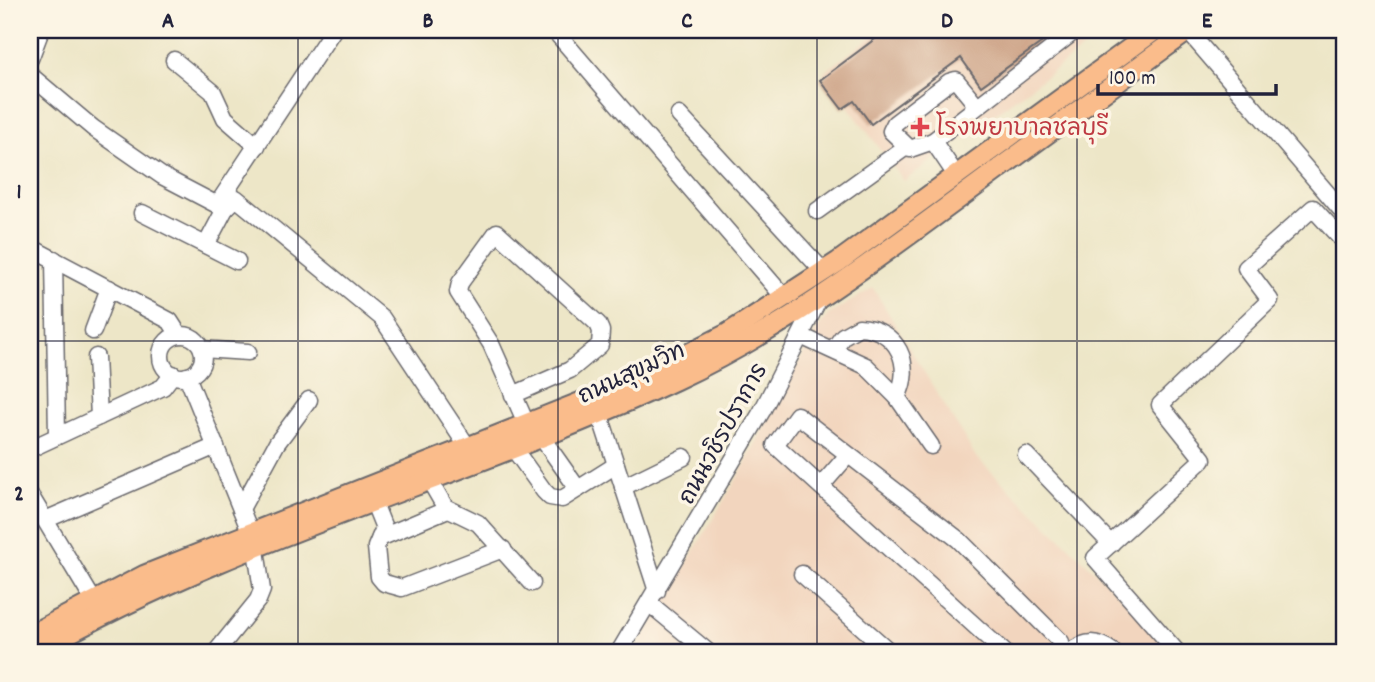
<svg xmlns="http://www.w3.org/2000/svg" width="1375" height="682" viewBox="0 0 1375 682" font-family="Dekko,'Playpen Sans Thai',sans-serif">
<rect width="100%" height="100%" fill="#fcf5e5"/>
<filter id="ink" filterUnits="userSpaceOnUse"><feTurbulence type="fractalNoise" baseFrequency=".0143" numOctaves="2"/><feDisplacementMap in="SourceGraphic" scale="14" xChannelSelector="R" yChannelSelector="G"/><feConvolveMatrix kernelMatrix="1 2 1 2 8 2 1 2 1" color-interpolation-filters="sRGB"/></filter>
<filter id="wash" filterUnits="userSpaceOnUse"><feTurbulence type="fractalNoise" baseFrequency=".00686" numOctaves="4" result="noise"/><feDisplacementMap in="SourceGraphic" scale="28" xChannelSelector="R" yChannelSelector="G"/><feGaussianBlur stdDeviation="1.57" result="paint"/><feColorMatrix in="noise" values="0 0 0 0 0 0 0 0 0 0 0 0 0 0 0 0 0 1.4 0 .05"/><feComposite in="paint" operator="in"/></filter>
<g filter="url(#wash)">
<rect width="100%" height="100%" fill="#ede6c7"/>
<g fill="#f2d5be">
<path d="M881,30H1108L904,181L823,73Z"/>
<path d="M873,288L976,457L1179,652H634L740,473L815,332L828,315Z"/>
</g>
<g id="blocks">
<path fill="#ca9e81" d="M887,30H1059L981,86L961,58L871,124L854,101L842,109L820,80Z"/>
</g>
</g>
<g filter="url(#ink)">
<use href="#blocks" fill-opacity="0" stroke="#69676c" stroke-width="2"/>
<g fill="none" stroke-linecap="round" stroke-linejoin="round">
<g stroke="#69676c" stroke-width="19">
<g id="minor">
<path d="M554,30L784,297"/>
<path d="M1188,31L1345,214"/>
<path d="M30,59L41,30"/>
<path d="M174,60L213,92L225,118L257,146"/>
<path d="M30,75L93,128L162,176L225,209"/>
<path d="M973,108L974,102L956,80L949,82L895,123L891,131L910,149L933,141L1076,30"/>
<path d="M679,115L823,271"/>
<path d="M933,141L956,175"/>
<path d="M217,205L333,30"/>
<path d="M817,211L906,147"/>
<path d="M142,213L237,261"/>
<path d="M206,245L225,209L236,198L382,318L467,446"/>
<path d="M30,247L170,321L179,335"/>
<path d="M54,259L57,436"/>
<path d="M93,331L109,288"/>
<circle cx="182" cy="356" r="21"/>
<path d="M801,336L866,366L897,397L931,446"/>
<path d="M202,349L248,352"/>
<path d="M833,350L843,336L859,327C898,329 914,365 897,397"/>
<path d="M96,357L99,417"/>
<path d="M187,376L251,534"/>
<path d="M513,395L570,370L600,345L601,331L598,324L497,232L460,283L458,292L491,344L526,423"/>
<path d="M596,403L657,591"/>
<path d="M30,449L163,387L173,374"/>
<path d="M514,449L544,491L550,497L562,499L578,489L542,438"/>
<path d="M1026,455L1111,544"/>
<path d="M430,481L445,507L478,523L532,583"/>
<path d="M821,486L848,455"/>
<path d="M623,487L684,457"/>
<path d="M578,489L616,465"/>
<path d="M30,495L93,600"/>
<path d="M374,503L384,528L376,547L379,577L384,583L402,588L503,549"/>
<path d="M241,509L277,443L309,400"/>
<path d="M45,520L216,446"/>
<path d="M380,538L448,509"/>
<path d="M802,574L890,652"/>
<path d="M650,604L708,652"/>
<path d="M216,652L258,600L262,590L256,550"/>
<path d="M619,652L762,411L821,295"/>
<path d="M1004,652L775,445L797,415L959,540L1061,642"/>
<path d="M1070,652C1086,640 1097,640 1113,652"/>
<path d="M1177,652L1095,558L1203,459L1160,405L1270,300L1246,268L1313,208L1345,243"/>
</g>
</g>
<g stroke="#69676c" stroke-width="23">
<g id="major">
<path d="M30,635L145,575L594,397L670,363L727,334L838,262L1155,30"/>
<path d="M35,652C236,537 465,478 675,380C775,334 866,267 954,202C1032,144 1111,87 1189,30"/>
</g>
</g>
<use href="#minor" stroke="#fff" stroke-width="16"/>
<use href="#major" stroke="#fabc8b" stroke-width="19"/>
</g>
</g>
<path fill="none" stroke="#22223b" stroke-width="2" stroke-opacity="0.55" d="M298,30V652M558,30V652M817,30V652M1077,30V652M30,341H1345"/>
<path fill="#e0444e" stroke="#fcf5e5" stroke-width="2.5" d="M916.5 116.5h7v7h7v7h-7v7h-7v-7h-7v-7h7z"/>
<g text-anchor="middle" stroke-width="7" stroke-linejoin="round" paint-order="stroke">
<g font-size="23" fill="#be3a42" stroke="#fcf5e5" text-anchor="start">
<text x="936" y="135">โรงพยาบาลชลบุรี</text>
</g>
<g font-size="23" fill="#22223b" stroke="#fcf5e5">
<text transform="translate(631 372) rotate(-25)" y="8">ถนนสุขุมวิท</text>
<text transform="translate(722 433) rotate(-61)" y="8">ถนนวชิรปราการ</text>
</g>
</g>
<rect width="1375" height="682" fill="none" stroke="#fcf5e5" stroke-width="77"/>
<path d="M1098 84v10h178v-10" fill="none" stroke="#22223b" stroke-width="3.5"/>
<text x="1109" y="84" font-size="21" fill="#22223b" stroke="#fcf5e5" stroke-width="5" paint-order="stroke">100 m</text>
<rect x="38" y="38" width="1298" height="606" fill="none" stroke="#22223b" stroke-width="2.5"/>
<g font-size="23" text-anchor="middle" font-weight="bold" fill="#22223b">
<text x="168" y="27">A</text>
<text x="428" y="27">B</text>
<text x="687" y="27">C</text>
<text x="947" y="27">D</text>
<text x="1207" y="27">E</text>
<text x="19" y="198">1</text>
<text x="19" y="500">2</text>
</g>
</svg>
